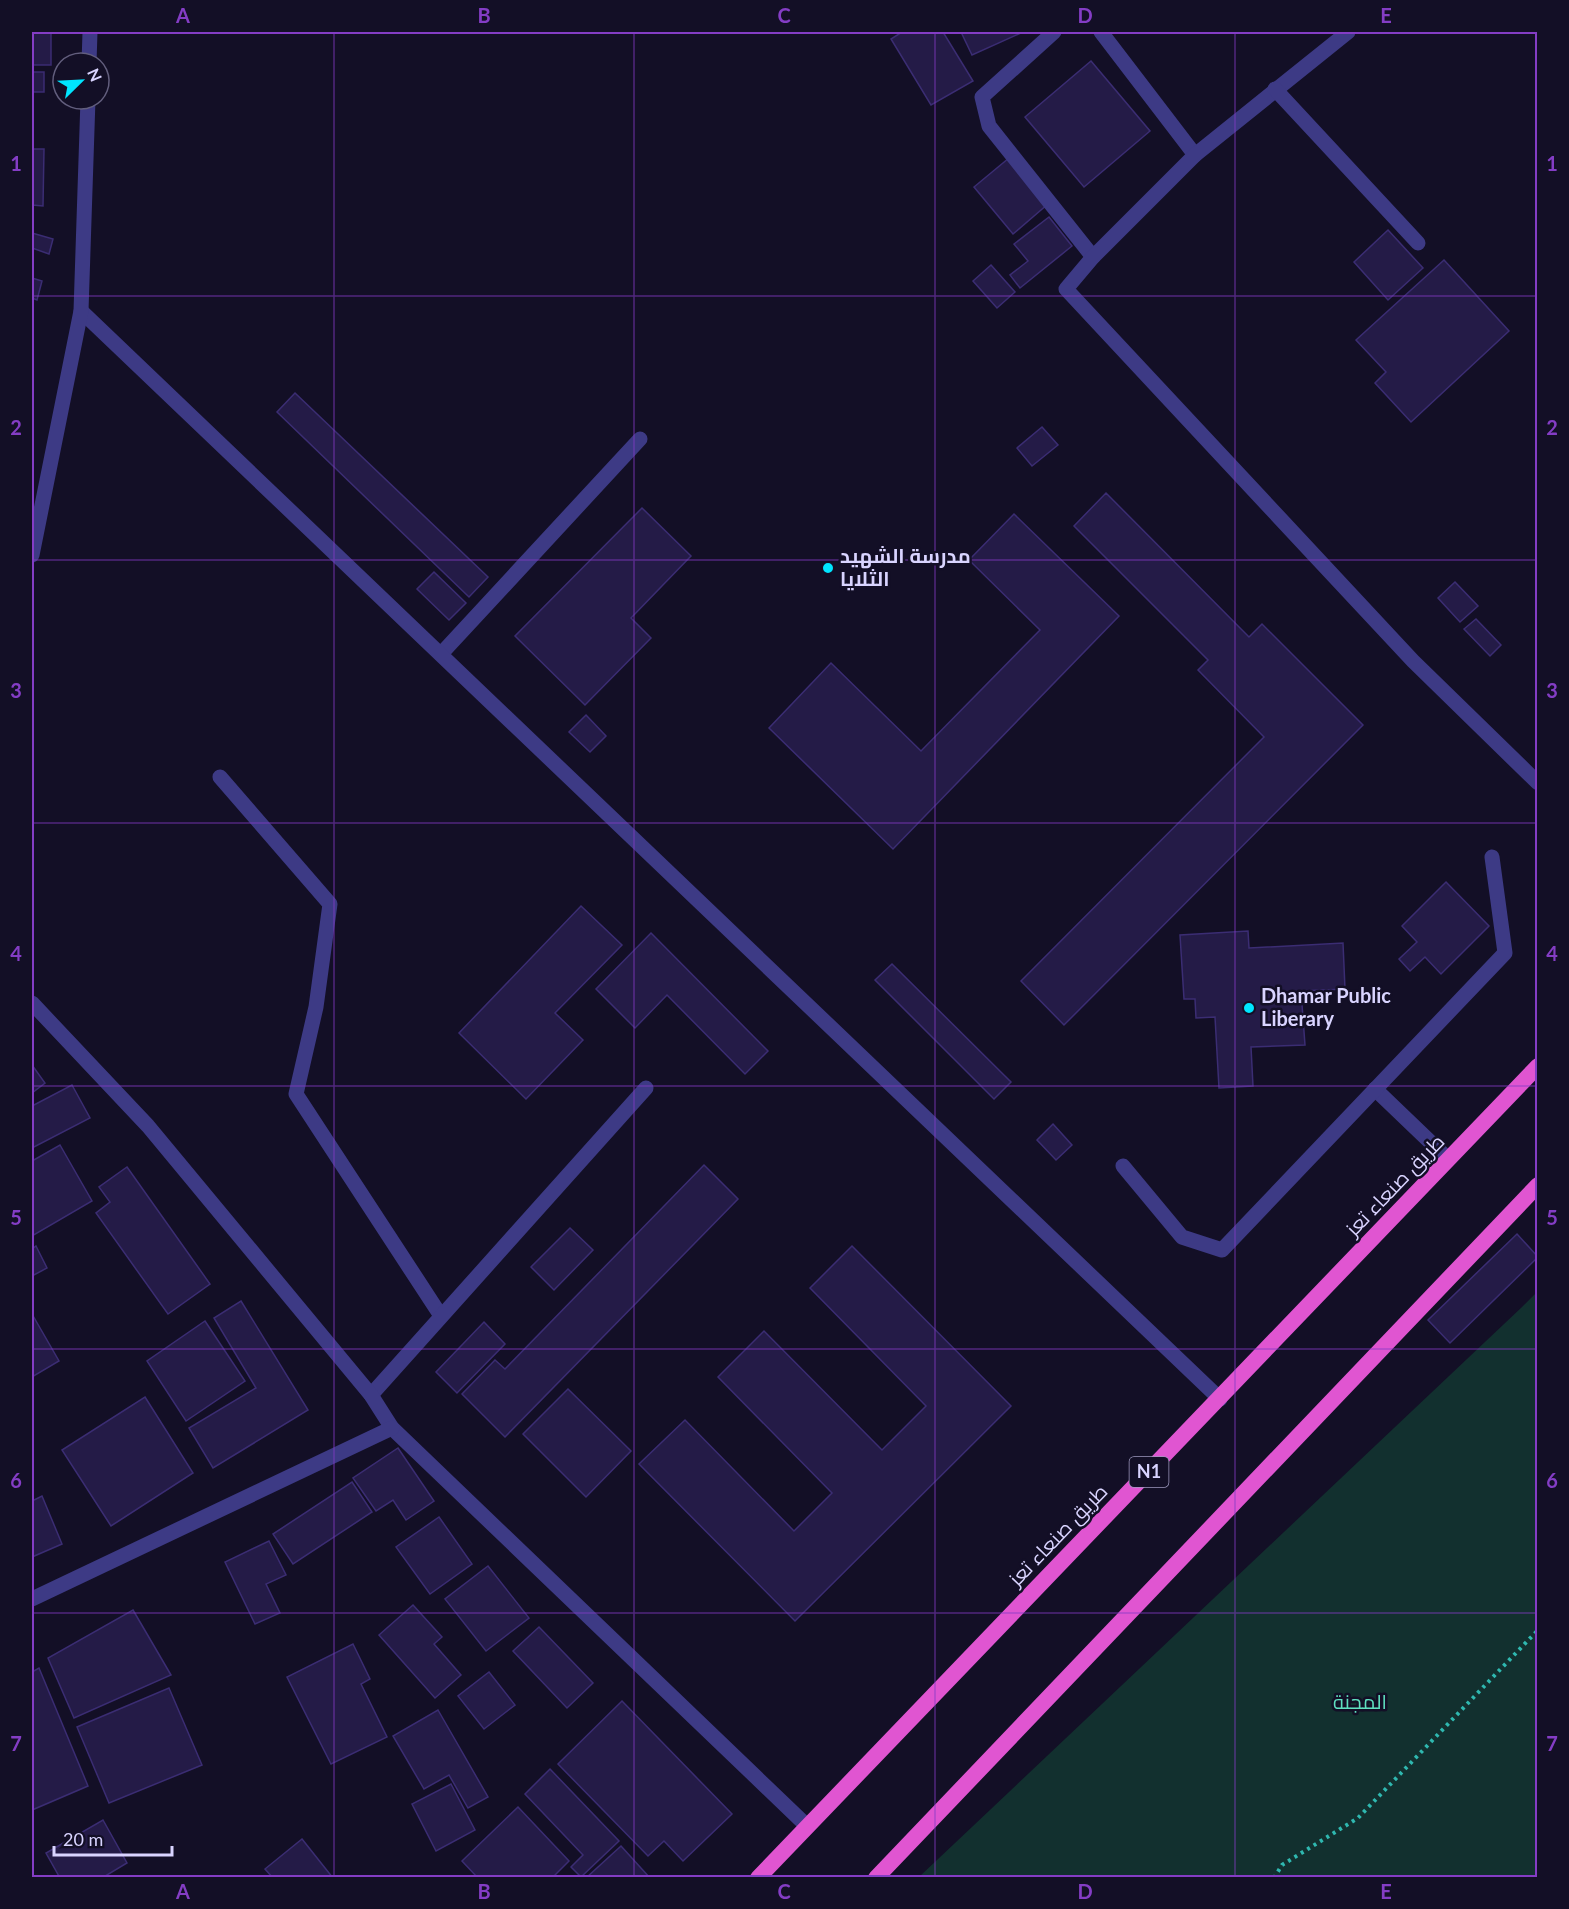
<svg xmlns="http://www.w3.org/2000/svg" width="1569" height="1909" viewBox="0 0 1569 1909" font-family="Lato,Cairo,sans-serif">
<rect width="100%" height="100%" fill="#130f26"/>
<path fill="#12302f" d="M1537,1292V1877H919L1522,1307Z"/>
<g fill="#241b47" stroke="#3b2d73" stroke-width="1.5">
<rect x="32" y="32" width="19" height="33"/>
<path d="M902,32H943L973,81L931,105L891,39Z"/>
<path d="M961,32H1023L972,55Z"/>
<path d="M1091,61L1150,131L1084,187L1025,117Z"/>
<rect x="32" y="72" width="12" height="20"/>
<path d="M32,149H44L43,206L32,205Z"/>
<path d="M1009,158L1048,204L1013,234L974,187Z"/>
<path d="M1049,217L1072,246L1020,288L1010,275L1028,261L1014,244Z"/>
<path d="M1388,230L1423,268L1388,300L1354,262Z"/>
<path d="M32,233L53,239L49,254L32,248Z"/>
<path d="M1444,260L1509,331L1411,422L1375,383L1386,372L1356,340Z"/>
<path d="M991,265L1015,292L997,308L973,281Z"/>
<path d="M32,278L42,281L37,300L32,298Z"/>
<path d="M295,393L488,577L469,597L277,412Z"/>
<path d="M1042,427L1058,445L1032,466L1017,448Z"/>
<path d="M1106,493L1249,637L1262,624L1363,725L1064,1025L1021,981L1264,737L1198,670L1208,660L1074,526Z"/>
<path d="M642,508L691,556L631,618L651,638L585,705L515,636Z"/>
<path d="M1014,514L1119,616L893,849L769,728L831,663L921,751L1040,630L969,560Z"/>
<path d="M434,572L466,603L449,620L417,589Z"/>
<path d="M1455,582L1478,606L1460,622L1438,598Z"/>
<path d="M1476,619L1501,645L1490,656L1464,629Z"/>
<path d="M586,715L606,736L590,752L569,732Z"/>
<path d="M1446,882L1489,926L1441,974L1425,957L1410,971L1399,959L1417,942L1402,926Z"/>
<path d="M581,906L622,945L555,1013L583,1040L526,1099L459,1033Z"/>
<path d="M1248,931L1249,948L1343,943L1345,989L1301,991L1305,1045L1251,1047L1253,1086L1219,1088L1215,1017L1196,1018L1195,999H1184L1180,935Z"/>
<path d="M651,933L768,1051L745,1074L667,995L635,1028L596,989Z"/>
<path d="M892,964L1011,1082L994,1099L875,980Z"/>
<path d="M32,1065L45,1083L32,1093Z"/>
<path d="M72,1085L90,1118L32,1148V1106Z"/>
<path d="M1053,1124L1072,1145L1056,1160L1037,1140Z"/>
<path d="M60,1145L92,1201L32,1236V1161Z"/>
<path d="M704,1165L738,1199L505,1437L462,1394L495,1360L505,1369Z"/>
<path d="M127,1167L210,1284L168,1314L96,1213L110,1202L99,1187Z"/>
<path d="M570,1228L593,1250L554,1290L531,1267Z"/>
<path d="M1517,1234L1538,1257L1450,1343L1428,1320Z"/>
<path d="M36,1246L47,1268L32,1276V1249Z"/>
<path d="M852,1246L1011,1406L795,1621L639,1464L685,1420L794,1531L832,1493L718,1377L764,1331L882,1450L926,1406L810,1288Z"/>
<path d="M241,1301L308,1410L213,1468L189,1428L256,1388L214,1318Z"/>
<path d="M32,1314L59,1361L32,1377Z"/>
<path d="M205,1321L245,1381L186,1421L147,1361Z"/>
<path d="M484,1322L505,1344L457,1393L436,1372Z"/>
<path d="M568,1389L631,1451L586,1497L523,1434Z"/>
<path d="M145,1397L193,1473L111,1526L62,1450Z"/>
<path d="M398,1448L434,1501L406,1520L393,1500L376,1511L353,1478Z"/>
<path d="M352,1482L372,1512L293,1564L273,1534Z"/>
<path d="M42,1496L62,1544L32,1557V1501Z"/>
<path d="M439,1517L472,1564L430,1594L396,1547Z"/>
<path d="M269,1541L286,1575L266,1584L280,1613L255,1624L225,1562Z"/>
<path d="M488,1566L529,1618L486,1651L445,1599Z"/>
<path d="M413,1605L442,1637L434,1644L461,1675L435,1698L379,1635Z"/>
<path d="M133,1610L171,1675L74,1718L48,1658Z"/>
<path d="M539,1627L593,1683L567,1708L513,1651Z"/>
<path d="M353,1644L370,1679L361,1684L387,1737L331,1764L287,1677Z"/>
<path d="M39,1668L88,1786L32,1810V1672Z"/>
<path d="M489,1672L515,1705L484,1729L458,1696Z"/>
<path d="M169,1688L202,1765L109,1803L77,1727Z"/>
<path d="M622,1701L732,1814L683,1861L664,1841L648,1856L558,1764Z"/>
<path d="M438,1710L488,1797L468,1808L449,1775L424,1789L393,1736Z"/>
<path d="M550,1769L619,1841L581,1877L571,1867L583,1855L525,1794Z"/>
<path d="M451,1784L475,1830L436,1851L412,1804Z"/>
<path d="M518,1807L569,1861L552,1878H478L462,1861Z"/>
<path d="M103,1820L127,1863L102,1878H60L46,1853Z"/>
<path d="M302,1839L333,1878H273L265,1869Z"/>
<path d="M621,1846L650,1878H586Z"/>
</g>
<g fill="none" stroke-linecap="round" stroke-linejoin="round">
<path stroke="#2fb8b0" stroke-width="4" stroke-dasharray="3 4.5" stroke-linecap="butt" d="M1274,1878L1282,1865L1358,1818L1538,1630"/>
<g stroke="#3d3a85" stroke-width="15">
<path d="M441,654L640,439"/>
<path d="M220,777L330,904L316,1007L296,1094L441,1316"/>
<path d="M1375,1089L1448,1159"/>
<path d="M1123,1166L1182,1237L1222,1250L1505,953L1492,857"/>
<path d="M371,1395L646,1088"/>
</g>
<g stroke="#3d3a85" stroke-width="15">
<path d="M1054,32L982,97L989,126L1093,257"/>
<path d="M1101,32L1195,155"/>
<path d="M1348,32L1195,155L1093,257L1066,289L1413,661L1538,783"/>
<path d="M89,63L90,32"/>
<path d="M1275,89L1418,243"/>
<path d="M81,311L1220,1399"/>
<path d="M32,555L81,311L88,99"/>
<path d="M32,1003L148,1126L371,1395L392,1428L807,1826"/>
<path d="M32,1599L392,1428"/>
</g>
<g stroke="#e055d1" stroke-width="16">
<path d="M758,1878L1538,1066"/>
<path d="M876,1878L1538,1185"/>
</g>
</g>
<path fill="none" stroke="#843dc5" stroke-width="1.5" stroke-opacity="0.55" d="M334,32V1878M634,32V1878M935,32V1878M1235,32V1878M32,296H1538M32,560H1538M32,823H1538M32,1086H1538M32,1349H1538M32,1613H1538"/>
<g fill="#00e5ff" stroke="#130f26" stroke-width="2">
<circle cx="828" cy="568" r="6"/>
<circle cx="1249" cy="1008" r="6"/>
</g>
<g text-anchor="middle" stroke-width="5" stroke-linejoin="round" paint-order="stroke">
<rect fill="#130f26" stroke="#9e99be" stroke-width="1.5" x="1129.5" y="1457" width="39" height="30" rx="4.5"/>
<g font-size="18" font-weight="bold" fill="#d9d4ff">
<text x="1149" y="1478">N1</text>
</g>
<g font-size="20" font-weight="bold" fill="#d9d4ff" stroke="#130f26" text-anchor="start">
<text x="840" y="563">مدرسة الشهيد<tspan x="840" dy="23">الثلايا</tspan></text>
<text x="1261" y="1003">Dhamar Public<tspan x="1261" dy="23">Liberary</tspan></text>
</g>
<g font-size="20" fill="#d9d4ff" stroke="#130f26">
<text transform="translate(1395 1185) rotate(-46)" y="7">طريق صنعاء تعز</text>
<text transform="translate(1058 1535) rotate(-46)" y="7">طريق صنعاء تعز</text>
</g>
<g font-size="20" fill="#5fe0c0" stroke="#130f26">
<text x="1360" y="1709">المجنة</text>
</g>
</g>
<rect width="1569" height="1909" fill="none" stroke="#130f26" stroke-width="66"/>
<g transform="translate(81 81) rotate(66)"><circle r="28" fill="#130f26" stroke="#625e7d" stroke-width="1.5"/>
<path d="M0-4.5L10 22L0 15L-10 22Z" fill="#00e5ff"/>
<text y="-9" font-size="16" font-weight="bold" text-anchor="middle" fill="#d9d4ff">N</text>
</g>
<path d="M54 1846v9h118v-9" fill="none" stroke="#d9d4ff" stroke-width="3"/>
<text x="63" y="1846" font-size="18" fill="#d9d4ff" stroke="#130f26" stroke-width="4.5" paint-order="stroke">20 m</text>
<rect x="33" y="33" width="1503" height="1843" fill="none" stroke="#843dc5" stroke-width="2"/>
<g font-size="20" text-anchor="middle" font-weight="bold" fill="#843dc5">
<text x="183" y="23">A</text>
<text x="484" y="23">B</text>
<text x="784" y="23">C</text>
<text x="1085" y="23">D</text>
<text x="1386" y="23">E</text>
<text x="16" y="171">1</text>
<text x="1552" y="171">1</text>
<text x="16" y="435">2</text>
<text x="1552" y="435">2</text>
<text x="16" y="698">3</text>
<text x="1552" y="698">3</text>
<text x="16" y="961">4</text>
<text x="1552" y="961">4</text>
<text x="16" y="1225">5</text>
<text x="1552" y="1225">5</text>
<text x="16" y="1488">6</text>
<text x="1552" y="1488">6</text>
<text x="16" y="1751">7</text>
<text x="1552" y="1751">7</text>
<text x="183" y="1899">A</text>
<text x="484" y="1899">B</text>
<text x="784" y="1899">C</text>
<text x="1085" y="1899">D</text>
<text x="1386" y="1899">E</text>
</g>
</svg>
